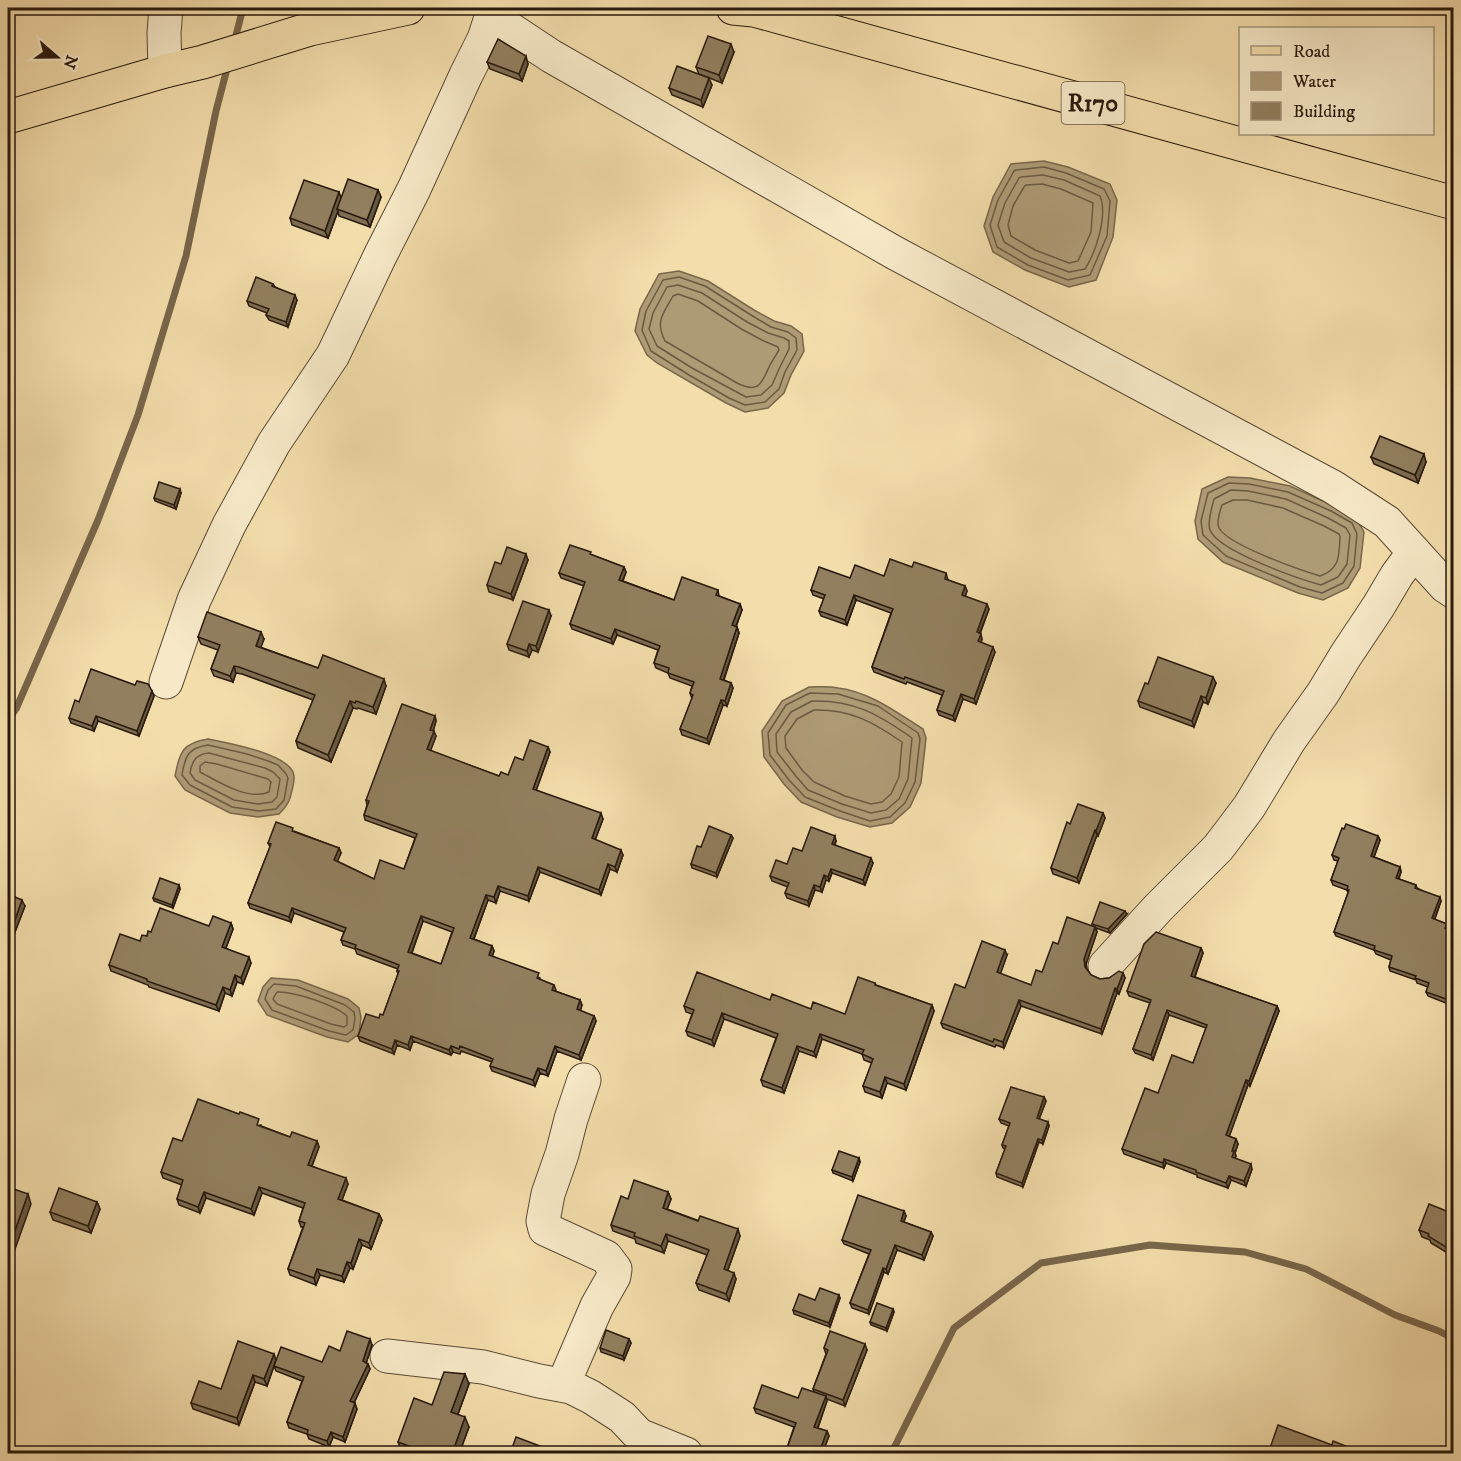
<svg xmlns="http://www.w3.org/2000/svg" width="1461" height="1461" viewBox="0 0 1461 1461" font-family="'IM FELL DW Pica',serif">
<rect width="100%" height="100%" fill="#f3ddab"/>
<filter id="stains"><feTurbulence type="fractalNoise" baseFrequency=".00333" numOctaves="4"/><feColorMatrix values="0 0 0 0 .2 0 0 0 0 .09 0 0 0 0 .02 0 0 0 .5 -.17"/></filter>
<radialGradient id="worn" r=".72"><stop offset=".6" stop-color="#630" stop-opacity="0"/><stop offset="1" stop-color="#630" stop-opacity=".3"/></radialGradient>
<g fill="#ae9a75" stroke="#79664b" stroke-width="1.5">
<path d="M1044,161L1068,167L1110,184L1117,200L1113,237L1096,280L1069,287L1025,270L993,252L984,226L993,197L1011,164Z"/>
<path d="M679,271L708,281L754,310L774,321L791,326L802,334L804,351L791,375L784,393L768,408L745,412L726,403L657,363L647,355L635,331L640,309L659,274Z"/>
<path d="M1228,477L1250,478L1290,486L1334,506L1356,518L1364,532L1360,568L1348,588L1323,600L1298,593L1223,562L1198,539L1195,521L1202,489Z"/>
<path d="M809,687C819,687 829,686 838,688C870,692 896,712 923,729L926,738L921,783L910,807L892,823L870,827L837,817L801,802L784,784L764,757L762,731L782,701Z"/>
<path d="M208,739C228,743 284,753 293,772C295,777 294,782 293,786C290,800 289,804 279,814L258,817L230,813L185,790L175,776C180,752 182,743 208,739Z"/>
<path d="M271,978L298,980L348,999L359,1008L361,1017L359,1034L348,1042L327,1037L267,1015L258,1001L263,987Z"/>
</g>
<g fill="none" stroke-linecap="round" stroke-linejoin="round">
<g stroke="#6c5a40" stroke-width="1.5">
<path d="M1044,167L1066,173L1104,189L1110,201L1107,236L1090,275L1068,280L1028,265L997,247L990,225L998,200L1014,171L1016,170Z"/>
<path d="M1043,175L1064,180L1100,196C1108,215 1096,252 1085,269L1069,272L1031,258L1004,242L998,225L1005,203L1019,178L1021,177Z"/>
<path d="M1042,184L1061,189L1093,203L1091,232L1078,261L1069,263L1035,250L1011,236L1008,225L1013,206L1024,187L1026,185Z"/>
<path d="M679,277L705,286L751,315L771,327L788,332L796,338L797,350L785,372L779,389L765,402L745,405L729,398L689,375L651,351L642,330L646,311L663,280Z"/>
<path d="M678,285L702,293L747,322L768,333L784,338L789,341V349L779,369L772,385L761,395L746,397L692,368L657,346L649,329L653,313L667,287Z"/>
<path d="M678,294L698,301L743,330L764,341L778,347L779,350C776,355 772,361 769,367C761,386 757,393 737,383L665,341C655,321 663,314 673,296Z"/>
<path d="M1229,483L1249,484L1288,492L1331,511L1352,523L1357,534L1354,566L1343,583L1322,593L1300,587L1226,556L1203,535L1201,521L1208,493Z"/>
<path d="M1231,490L1248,491L1286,499L1328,518L1346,528L1350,535L1347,564L1338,577L1321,585C1299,579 1218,551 1210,530C1207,521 1212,508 1214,499Z"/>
<path d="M1233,500H1247L1283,508L1324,526L1339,534L1340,537C1339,556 1340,569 1320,576C1300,570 1228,545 1219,528C1216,522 1220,511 1222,505Z"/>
<path d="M810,693L838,694L878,706L918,733L920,739L915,782L905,803L890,817L870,821L840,811L805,797L789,780L770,755L768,733L786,705Z"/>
<path d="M812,701C854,700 878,714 912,738L908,779L899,799L886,810L871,813L842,804L808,790L795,775L777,752L776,734L791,712Z"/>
<path d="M814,710C850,709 873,722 902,742L899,777L891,794L882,802L871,804L845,796L814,782L802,770L786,748L785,736L797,719Z"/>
<path d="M208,745L247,754L268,761L278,765L286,774L288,778L284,800L276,809L259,811L232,807L190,785L182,775C185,756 188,748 208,745Z"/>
<path d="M209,753L265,768L273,772L280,779L277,797L272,802L258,804L234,800L195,780L190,773C192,761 196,754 209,753Z"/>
<path d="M205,762L217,764L268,779L271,782L269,792C248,801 219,782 200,772V766Z"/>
<path d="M274,984L296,986L345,1005L354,1012L355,1018L353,1030L346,1035L329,1031L272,1010L265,999L268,990Z"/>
<path d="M277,992C293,991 335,1005 347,1016V1025L344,1027L331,1024L277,1004L273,999Z"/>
</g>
<g stroke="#79664b" stroke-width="7">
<path d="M234,43L243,8"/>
<path d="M8,720L16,709L98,520L138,415L186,256L216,111L228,65"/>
<path d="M891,1454L954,1328L1041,1263L1150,1245L1245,1252L1306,1269L1395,1315L1439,1331L1454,1339"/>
</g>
<g stroke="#5c4a34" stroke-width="35">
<g id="minor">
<path d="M492,17L551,56L895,253L1333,487L1387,522L1445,586L1454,592"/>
<path d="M165,71L164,33L166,8"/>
<path d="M166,682L194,600L229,525L274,443L333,355L380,256L414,189L466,75L484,39L494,8"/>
<path d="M1105,966L1158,908L1218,848L1249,807L1289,741L1323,693L1346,655L1378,607L1397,575L1414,552"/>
<path d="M387,1356L483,1367L539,1381L571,1387L591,1397L622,1417L639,1435L686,1454"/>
<path d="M563,1385L597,1306L614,1276L615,1269L606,1257L545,1229L543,1221L548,1194L562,1154L571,1119L584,1080"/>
</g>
</g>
<g stroke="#29190c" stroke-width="35">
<g id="major">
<path d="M733,8L754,10L1454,203"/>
<path d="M8,117L165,71L203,62L310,29L408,8"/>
</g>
</g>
<use href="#minor" stroke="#f7e9c8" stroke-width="33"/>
<use href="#major" stroke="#f3ddab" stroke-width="33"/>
</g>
<g fill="#7e6d52" stroke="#29190c" stroke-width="1.5" fill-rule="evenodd">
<path d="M734,52L722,83L699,74L696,67Z"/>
<path d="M487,62L528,64L522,81L490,69Z"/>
<path d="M712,85L703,107L672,95L669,88Z"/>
<path d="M378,190L381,197L370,227L339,216L338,211L328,238L292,225L290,218L341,198Z"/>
<path d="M273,284L275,287L297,300L288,327L269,320L266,315L267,313L249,306L247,301Z"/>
<path d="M1371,457L1426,462L1418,483L1374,464Z"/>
<path d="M181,493L176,509L155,501L154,498Z"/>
<path d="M592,555L624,567L626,572L623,581L674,600L718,590L719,596L740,604L742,610L736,627H737L739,633L724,680L731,683L733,688L727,706L723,705L709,744L682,735L680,729L692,699L690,693L692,686L670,678L668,673L656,668L654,663L658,650L617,635L613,644L572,629L570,624L584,586L561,578L559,573Z"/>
<path d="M528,560L513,600L489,592L487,585L501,564Z"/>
<path d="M912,567L946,573L948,580L965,586L967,591L965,596L989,609L980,634L982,639L981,643L995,652L976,704L963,699L955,721L939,715L937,710L942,695L907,682L906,684L874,672L872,667L891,613L856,600L847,625L821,616L819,611L824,599L813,595L811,590L850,578L884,576Z"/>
<path d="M551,616L538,652L532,650L529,657L509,650L507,644Z"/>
<path d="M198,637L264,639L260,647L318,668L386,686L376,714L358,708L357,709L353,708L331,762L298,748L296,741L313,700L242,674L236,673L233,682L214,676L211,669L218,650L201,644Z"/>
<path d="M1216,683L1208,704L1203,702L1194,727L1140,707L1138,701L1148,684Z"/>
<path d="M154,696L139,736L98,721L94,731L71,723L69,718L79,702Z"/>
<path d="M435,716L436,721L433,731L436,736L430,751L499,776L508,775L523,760L548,747L550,752L536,790L603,819L595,840L623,855L617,872L610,869L601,895L540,872L529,901L500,891L496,903L488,900L474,939L492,946L494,951L492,956L540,978V980L554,985L556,990L555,991L580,1000L582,1005L580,1011L594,1016L596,1021L581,1060L557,1051L548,1076L540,1073L535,1086L492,1071L490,1066L492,1062L461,1051L460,1054L453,1052L451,1055L413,1041L410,1050L397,1045L394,1054L360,1041L358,1036L383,1015L398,974L397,971L398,969L357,954L355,949L343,945L341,940L344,932L294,913L291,922L250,908L248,903L270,847L268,843L294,831L339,848L341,853L337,861L374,879L404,869L415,838L365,820L364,815L367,805L366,800ZM423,921L452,932L441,964L412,953Z"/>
<path d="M1103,813L1105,818L1098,836L1097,835L1079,883L1053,874L1051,868L1070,824Z"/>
<path d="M731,835L733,838L717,877L692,868L691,864L701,847Z"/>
<path d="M1378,836L1380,840L1374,857L1400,867L1401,872L1399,879L1416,885L1417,888L1441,901L1435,919L1451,1005L1428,996L1426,992L1428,987L1417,983L1416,980L1390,971L1389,967L1391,960L1376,954L1374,950L1336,936L1334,932L1348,893L1347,890L1333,885L1331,880L1338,861L1334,860L1332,855Z"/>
<path d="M836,841L835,845L873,863L865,885L832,873L829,881L826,880L822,892L815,890L809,906L787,898L785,893L788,887L772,881L770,876L787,864L802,851Z"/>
<path d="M179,885L180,889L173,908L154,901L153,898Z"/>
<path d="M8,894L25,906L13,937L8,935Z"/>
<path d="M1127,914L1110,933L1096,928L1097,932L1086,964L1087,969L1091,975L1100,979L1109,978L1123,973L1125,978L1119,994L1117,993L1102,1034L1021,1006L1004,1048L996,1045L995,1047L943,1028L941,1023L965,988L1007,955L1000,974L1031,985L1042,972L1058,944L1093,926L1092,924Z"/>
<path d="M231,923L233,929L226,948L251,963L243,984L237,982L232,996L225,993L219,1011L149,987L148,985L111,971L109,965L151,932Z"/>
<path d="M1201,948L1203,953L1195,977L1277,1006L1279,1011L1250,1086L1248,1085L1229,1136L1236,1139L1238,1144L1235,1153L1236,1156L1235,1158L1252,1169L1246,1186L1231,1180L1228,1188L1197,1177V1175L1166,1163L1164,1168L1124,1154L1122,1149L1158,1093L1193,1063L1206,1028L1169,1015L1153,1060L1135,1053L1133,1049L1150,1003L1129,996L1127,991Z"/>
<path d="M875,983L876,985L932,1005L934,1011L906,1090L887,1083L882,1098L865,1092L863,1086L872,1063L864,1060L862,1054L822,1039L816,1057L799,1051L784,1093L763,1086L761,1080L776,1038L724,1019L714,1046L688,1036L686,1031L692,1014L686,1012L684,1006L770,1000L811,1009L845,1014Z"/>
<path d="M1044,1097L1046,1101L1039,1119L1048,1122L1049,1126L1043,1144L1039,1142L1023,1187L997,1177L996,1173L1005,1149L1003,1148L1002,1145L1009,1126L1001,1123L999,1119Z"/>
<path d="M261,1125V1126L290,1137L317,1141L319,1147L312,1166L348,1184L342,1200L379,1214L382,1220L371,1249L362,1245L353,1269L350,1268L344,1282L320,1275L316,1285L290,1275L288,1269L303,1227H301L299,1221L303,1208L262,1193L254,1215L206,1198L200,1213L179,1205L177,1199L182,1185L163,1178L161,1172L182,1141Z"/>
<path d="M859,1158L860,1162L853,1181L833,1173L832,1170Z"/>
<path d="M668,1192L671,1199L667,1209L740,1236L728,1270L736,1279L729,1301L699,1290L696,1283L707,1255L668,1241L664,1253L636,1243L635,1239L613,1231L611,1225L628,1199Z"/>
<path d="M97,1202L100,1209L91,1233L53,1220L50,1212Z"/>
<path d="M904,1211L906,1216L904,1222L931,1232L933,1236L924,1260L897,1250L888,1274L884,1272L869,1314L852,1308L850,1303L869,1254L844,1244L842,1240Z"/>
<path d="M1454,1214V1257L1431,1243L1430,1240L1422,1237L1419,1230Z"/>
<path d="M840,1298L830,1327L794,1314L793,1310L815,1300Z"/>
<path d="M893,1309L894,1312L887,1331L871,1325L870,1322Z"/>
<path d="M629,1339L631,1343L624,1360L601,1352L600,1348Z"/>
<path d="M372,1345L366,1363L368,1364L370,1369L354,1403L357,1409L345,1442L333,1437L329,1447L309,1439L307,1434L289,1428L287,1422L302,1381L276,1371L274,1366L267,1386L255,1382L239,1425L193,1409L191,1403L221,1389L276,1360L322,1362L340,1351Z"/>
<path d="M824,1348L867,1350L845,1406L827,1399V1401L818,1428L827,1431L829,1436L822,1454L815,1452L814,1454H785L794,1427L756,1413L754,1408L798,1398L814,1392L813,1389L826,1354Z"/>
<path d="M469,1384L458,1414L469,1427L459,1454H406L402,1452L398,1442L432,1405Z"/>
</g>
<g fill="#665942" stroke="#29190c" stroke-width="1.5">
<path d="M731,44L734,52L722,83L719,75Z"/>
<path d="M526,56L528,64L522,81L519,74Z"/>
<path d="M709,78L712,85L703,107L701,100Z"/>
<path d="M378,190L381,197L370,227L367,220Z"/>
<path d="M339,192L342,200L337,209L338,211L328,238L325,231Z"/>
<path d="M295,295L297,300L288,327L286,322Z"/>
<path d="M1424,454L1426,462L1418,483L1415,475Z"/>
<path d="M180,489L181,493L176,509L174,505Z"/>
<path d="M526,554L528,560L513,600L511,594Z"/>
<path d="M624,567L626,572L621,585L619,580Z"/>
<path d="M965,586L967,591L964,600L962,595Z"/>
<path d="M854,595L856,600L847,625L845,620Z"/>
<path d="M740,604L742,610L734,631L732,625Z"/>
<path d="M987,604L989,609L978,637L977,632Z"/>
<path d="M549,610L551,616L538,652L536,646Z"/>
<path d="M737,627L739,633L722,684L720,679Z"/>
<path d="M615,629L617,635L613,644L611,639Z"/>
<path d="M261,632L264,639L259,653L256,646Z"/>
<path d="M981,634L982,639L980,646L978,641Z"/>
<path d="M529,644L532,650L529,657L527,651Z"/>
<path d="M993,647L995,652L976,704L974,699Z"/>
<path d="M234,666L236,673L233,682L230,676Z"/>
<path d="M1213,677L1216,683L1208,704L1206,698Z"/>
<path d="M384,679L386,686L376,714L373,707Z"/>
<path d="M731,683L733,688L727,706L725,701Z"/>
<path d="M152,691L154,696L139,736L137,731Z"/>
<path d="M961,694L963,699L955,721L953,716Z"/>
<path d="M1201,696L1203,702L1194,727L1192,721Z"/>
<path d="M721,700L723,705L709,744L707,739Z"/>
<path d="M350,701L353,708L331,762L328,755Z"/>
<path d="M96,716L98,721L94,731L92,726Z"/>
<path d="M435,716L436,721L432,735L430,730Z"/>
<path d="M434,731L436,736L429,755L427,749Z"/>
<path d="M548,747L550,752L535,794L533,789Z"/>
<path d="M601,813L603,819L594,843L592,838Z"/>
<path d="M1103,813L1105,818L1098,836L1096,831Z"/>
<path d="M1095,830L1097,835L1079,883L1077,878Z"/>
<path d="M731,835L733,838L717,877L716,873Z"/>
<path d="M835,836L836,841L833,849L832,844Z"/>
<path d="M1378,836L1380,840L1373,860L1371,856Z"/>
<path d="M339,848L341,853L336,865L334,860Z"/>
<path d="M621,850L623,855L617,872L615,867Z"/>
<path d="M871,858L873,863L865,885L863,880Z"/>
<path d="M608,864L610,869L601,895L599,890Z"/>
<path d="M538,867L540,872L529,901L528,896Z"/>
<path d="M1400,867L1401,872L1397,882L1396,878Z"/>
<path d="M831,869L832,873L829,881L828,877Z"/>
<path d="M824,875L826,880L822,892L820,887Z"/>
<path d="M179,885L180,889L173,908L172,905Z"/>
<path d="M814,885L815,890L809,906L808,901Z"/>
<path d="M498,886L500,891L496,903L494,897Z"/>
<path d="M486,895L488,900L472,943L470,938Z"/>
<path d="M1440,897L1441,901L1433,923L1432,918Z"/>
<path d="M22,900L25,906L13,937L11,931Z"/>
<path d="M292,908L294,913L291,922L289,917Z"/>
<path d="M1125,911L1127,914L1110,933L1108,929Z"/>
<path d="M421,916L423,921L410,957L408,952Z"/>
<path d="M231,923L233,929L224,953L222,947Z"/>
<path d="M1095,927L1097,932L1086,964L1087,972L1084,959Z"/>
<path d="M492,946L494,951L491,960L489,955Z"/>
<path d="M1201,948L1203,953L1193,981L1191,976Z"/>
<path d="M1005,950L1007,955L999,978L997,972Z"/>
<path d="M249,957L251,963L243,984L241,978Z"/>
<path d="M1123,973L1125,978L1119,994L1117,989Z"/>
<path d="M235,975L237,982L232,996L230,990Z"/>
<path d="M223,987L225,993L219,1011L216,1005Z"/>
<path d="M1115,988L1117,993L1102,1034L1101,1029Z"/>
<path d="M1454,989V998L1451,1005L1449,1000Z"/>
<path d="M580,1000L582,1005L579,1015L577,1009Z"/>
<path d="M1019,1000L1021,1006L1004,1048L1003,1042Z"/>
<path d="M932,1005L934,1011L906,1090L904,1084Z"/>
<path d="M1277,1006L1279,1011L1250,1086L1249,1081Z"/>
<path d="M1167,1010L1169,1015L1153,1060L1151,1055Z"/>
<path d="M722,1013L724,1019L714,1046L712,1040Z"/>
<path d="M594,1016L596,1021L581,1060L579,1055Z"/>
<path d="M820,1034L822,1039L816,1057L814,1052Z"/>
<path d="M411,1036L413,1041L410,1050L408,1045Z"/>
<path d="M395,1040L397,1045L394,1054L392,1049Z"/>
<path d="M451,1046L453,1052L451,1055L449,1050Z"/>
<path d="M555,1046L557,1051L548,1076L546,1071Z"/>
<path d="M797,1046L799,1051L784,1093L782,1088Z"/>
<path d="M538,1068L540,1073L535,1086L533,1080Z"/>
<path d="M885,1077L887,1083L882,1098L880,1092Z"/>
<path d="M1246,1080L1248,1085L1228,1140L1226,1135Z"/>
<path d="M1044,1097L1046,1101L1038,1122L1037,1118Z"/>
<path d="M1048,1122L1049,1126L1043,1144L1042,1140Z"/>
<path d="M1038,1139L1039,1142L1023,1187L1022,1183Z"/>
<path d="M1236,1139L1238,1144L1235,1153L1236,1156L1234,1162L1232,1157V1151Z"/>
<path d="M317,1141L319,1147L310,1171L308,1165Z"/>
<path d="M859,1158L860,1162L853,1181L852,1177Z"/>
<path d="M1164,1159L1166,1163L1164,1168L1163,1163Z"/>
<path d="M1251,1164L1252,1169L1246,1186L1244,1181Z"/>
<path d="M1229,1176L1231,1180L1228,1188L1226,1183Z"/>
<path d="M346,1178L348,1184L340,1205L338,1199Z"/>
<path d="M259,1187L262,1193L254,1215L251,1209Z"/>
<path d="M204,1192L206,1198L200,1213L198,1207Z"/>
<path d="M668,1192L671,1199L665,1215L663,1208Z"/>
<path d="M28,1194L31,1204L8,1269V1250Z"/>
<path d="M97,1202L100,1209L91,1233L88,1226Z"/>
<path d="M904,1211L906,1216L902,1225L901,1221Z"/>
<path d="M379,1214L382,1220L371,1249L369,1243Z"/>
<path d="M738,1229L740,1236L726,1275L724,1269Z"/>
<path d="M931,1232L933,1236L924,1260L922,1255Z"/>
<path d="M666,1234L668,1241L664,1253L661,1246Z"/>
<path d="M359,1239L362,1245L353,1269L351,1263Z"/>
<path d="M895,1245L897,1250L888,1274L886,1269Z"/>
<path d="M347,1262L350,1268L344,1282L342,1276Z"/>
<path d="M883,1268L884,1272L869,1314L868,1310Z"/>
<path d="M317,1269L320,1275L316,1285L314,1278Z"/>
<path d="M734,1273L736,1279L729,1301L726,1294Z"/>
<path d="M839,1295L840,1298L830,1327L829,1323Z"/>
<path d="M893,1309L894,1312L887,1331L886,1328Z"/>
<path d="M370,1339L372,1345L365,1367L363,1361Z"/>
<path d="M629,1339L631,1343L624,1360L623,1356Z"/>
<path d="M865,1344L867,1350L845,1406L843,1400Z"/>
<path d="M274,1354L276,1360L267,1386L264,1379Z"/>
<path d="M368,1364L370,1369L352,1407L350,1401Z"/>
<path d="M465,1374L469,1384L455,1422L451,1412Z"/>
<path d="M253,1375L255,1382L239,1425L237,1418Z"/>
<path d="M826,1396L827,1401L816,1432L814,1427Z"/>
<path d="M355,1403L357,1409L345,1442L343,1437Z"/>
<path d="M465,1417L469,1427L459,1454H452Z"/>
<path d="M827,1431L829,1436L822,1454H821L820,1450Z"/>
<path d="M331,1432L333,1437L329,1447L327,1441Z"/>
</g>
<g fill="#927f5f" stroke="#29190c" stroke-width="1.5" fill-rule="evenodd">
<path d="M708,36L731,44L719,75L696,67Z"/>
<path d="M498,39L526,56L519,74L487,62Z"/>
<path d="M677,66L709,78L701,100L669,88Z"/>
<path d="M348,179L378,190L367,220L337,209Z"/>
<path d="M304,180L339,192L325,231L290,218Z"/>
<path d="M256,277L273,284L272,286L295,295L286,322L266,315L269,309L247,301Z"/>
<path d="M1380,436L1424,454L1415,475L1371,457Z"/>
<path d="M159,482L180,489L174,505L154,498Z"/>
<path d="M570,545L591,552L590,554L624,567L619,580L674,600L682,577L718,590L716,595L740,604L732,625L737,627L720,679L731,683L725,701L721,700L707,739L680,729L693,695L690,693L694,682L668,673L669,668L654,663L660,646L615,629L611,639L570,624L585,582L559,573Z"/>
<path d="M507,547L526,554L511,594L487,585L495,562L501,564Z"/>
<path d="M890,559L912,567L914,562L946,573L945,579L965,586L962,595L987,604L977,632L981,634L978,641L993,647L974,699L961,694L953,716L937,710L944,691L905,677L904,679L872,667L893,609L854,595L845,620L819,611L825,595L811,590L819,567L850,578L855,565L884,576Z"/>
<path d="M523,601L549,610L536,646L529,644L527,651L507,644Z"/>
<path d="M207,612L261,632L256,646L318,668L323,655L384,679L373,707L356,701L355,703L350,701L328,755L296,741L315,695L239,667L234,666L230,676L211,669L220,645L198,637Z"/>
<path d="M1158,657L1213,677L1206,698L1201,696L1192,721L1138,701L1145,683L1148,684Z"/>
<path d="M91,669L135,685L137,681L148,684L152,691L137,731L96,716L92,726L69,718L75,700L79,702Z"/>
<path d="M402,704L435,716L430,730L434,731L427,749L499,776L501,772L508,775L515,757L523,760L530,740L548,747L533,789L601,813L592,838L621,850L615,867L608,864L599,890L538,867L528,896L498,886L494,897L486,895L470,938L492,946L489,955L539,973L537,978L554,985L552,990L580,1000L577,1009L594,1016L579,1055L555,1046L546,1071L538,1068L533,1080L490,1066L493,1059L460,1046L459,1049L451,1046L449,1050L411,1036L408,1045L395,1040L392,1049L358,1036L366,1014L379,1018L380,1014L383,1015L399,971H397L399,965L355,948L356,945L341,940L346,928L292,908L289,917L248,903L271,844L268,843L276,822L293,828L292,831L339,848L334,860L374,879L380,860L404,869L417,834L364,815L369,801L366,800ZM421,916L454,928L441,964L408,952Z"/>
<path d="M1078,804L1103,813L1096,831L1095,830L1077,878L1051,868L1067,822L1070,824Z"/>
<path d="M1346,824L1378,836L1371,856L1400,867L1396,878L1416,885L1415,888L1440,897L1432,918L1447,924L1445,928L1454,931V989L1449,1000L1426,992L1429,983L1415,978L1416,976L1389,967L1392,956L1374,950L1375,946L1334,932L1349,890H1347L1348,886L1331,880L1339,858L1332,855L1342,828L1344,829Z"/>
<path d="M709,826L731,835L716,873L691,864L697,846L701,847Z"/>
<path d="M811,827L835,836L832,844L871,858L863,880L831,869L828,877L824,875L820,887L814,885L808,901L785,893L789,883L770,876L776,860L787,864L793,848L802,851Z"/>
<path d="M160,878L179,885L172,905L153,898Z"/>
<path d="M8,894L22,900L11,931L8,929Z"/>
<path d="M1100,902L1125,911L1108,929L1092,924Z"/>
<path d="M160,908L209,926L213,916L231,923L222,947L249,957L241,978L235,975L230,990L223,987L216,1005L147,981V979L109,965L120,934L140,941L142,935L147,936L148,931L151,932Z"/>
<path d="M1067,917L1095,927L1084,959L1085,967L1091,975L1100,979L1109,978L1119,971L1123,973L1117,989L1115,988L1101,1029L1019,1000L1003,1042L994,1039L993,1042L941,1023L955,984L965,988L982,941L1005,950L997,972L1031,985L1036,970L1042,972L1053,942L1058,944Z"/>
<path d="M1156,932L1201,948L1191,976L1277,1006L1249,1081L1246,1080L1226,1135L1236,1139L1232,1151H1234L1232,1157L1251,1164L1244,1181L1229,1176L1226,1183L1196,1172V1170L1164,1159L1163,1163L1122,1149L1145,1088L1158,1093L1172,1055L1193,1063L1207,1025L1167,1010L1151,1055L1133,1049L1151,1000L1127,991L1144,944Z"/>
<path d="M697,972L770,1000L772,994L811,1009L813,1002L845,1014L858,977L875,983V985L932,1005L904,1084L885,1077L880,1092L863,1086L873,1059L862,1054L864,1050L820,1034L814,1052L797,1046L782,1088L761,1080L778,1034L722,1013L712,1040L686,1031L694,1010L684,1006Z"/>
<path d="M1011,1087L1044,1097L1037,1118L1048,1122L1042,1140L1038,1139L1022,1183L996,1173L1006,1146L1002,1145L1010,1123L999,1119Z"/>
<path d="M198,1099L239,1114L240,1112L259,1119L257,1125L290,1137L292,1132L317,1141L308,1165L346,1178L338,1199L379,1214L369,1243L359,1239L351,1263L347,1262L342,1276L317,1269L314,1278L288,1269L305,1223L299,1221L305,1203L259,1187L251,1209L204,1192L198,1207L177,1199L183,1180L161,1172L173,1138L182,1141Z"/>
<path d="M839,1151L859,1158L852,1177L832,1170Z"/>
<path d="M634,1180L668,1192L663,1208L698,1221L700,1216L738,1229L724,1269L734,1273L726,1294L696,1283L709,1250L666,1234L661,1246L634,1236L635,1233L611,1225L621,1196L628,1199Z"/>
<path d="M8,1187L28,1194L8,1250Z"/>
<path d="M59,1188L97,1202L88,1226L50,1212Z"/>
<path d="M858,1195L904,1211L901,1221L931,1232L922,1255L895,1245L886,1269L883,1268L868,1310L850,1303L871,1250L842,1240Z"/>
<path d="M1429,1204L1454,1214V1252L1428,1236L1429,1234L1419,1230Z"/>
<path d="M820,1288L839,1295L829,1323L793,1310L799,1294L815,1300Z"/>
<path d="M877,1303L893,1309L886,1328L870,1322Z"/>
<path d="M606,1330L629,1339L623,1356L600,1348Z"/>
<path d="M347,1331L370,1339L363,1361L368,1364L350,1401L355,1403L343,1437L331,1432L327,1441L307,1434L308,1430L287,1422L304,1377L274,1366L281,1347L322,1362L329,1346L340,1351Z"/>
<path d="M830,1331L865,1344L843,1400L813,1389L828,1350L824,1348Z"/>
<path d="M238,1341L274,1354L264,1379L253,1375L237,1418L191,1403L199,1381L221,1389Z"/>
<path d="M444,1372L465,1374L451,1412L465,1417L452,1454H430L398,1442L414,1398L432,1405Z"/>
<path d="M762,1385L798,1398L802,1388L826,1396L814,1427L827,1431L820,1450L813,1448L811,1454H785L796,1423L754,1408Z"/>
<path d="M1278,1425L1332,1445L1333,1441L1366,1454H1268Z"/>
<path d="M516,1437L556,1452V1454H510Z"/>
</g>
<g text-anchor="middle" stroke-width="5" stroke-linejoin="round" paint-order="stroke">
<rect fill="#f7e9c8" stroke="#675744" stroke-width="1.5" x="1061.5" y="82" width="63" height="42" rx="4.5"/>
<g font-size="24" font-weight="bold" fill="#29190c">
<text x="1093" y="111">R170</text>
</g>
</g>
<rect width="1461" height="1461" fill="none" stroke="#f3ddab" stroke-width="30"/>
<rect x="9" y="9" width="1443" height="1443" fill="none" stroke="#29190c" stroke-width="3"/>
<rect x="15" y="15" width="1431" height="1431" fill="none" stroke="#29190c" stroke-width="1.5"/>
<rect x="1239" y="27" width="195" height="108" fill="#f7e9c8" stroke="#a5967d" stroke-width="1.5"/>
<rect x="1251" y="46" width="30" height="9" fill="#f3ddab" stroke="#a5967d" stroke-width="1.5"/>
<text x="1293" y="57" font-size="18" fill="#29190c">Road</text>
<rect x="1251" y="72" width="30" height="18" fill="#ae9a75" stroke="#a5967d" stroke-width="1.5"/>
<text x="1293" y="87" font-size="18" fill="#29190c">Water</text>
<rect x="1251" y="102" width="30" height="18" fill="#927f5f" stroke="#a5967d" stroke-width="1.5"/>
<text x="1293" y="117" font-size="18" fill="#29190c">Building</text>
<g transform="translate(57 57) rotate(110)" stroke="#f7e9c8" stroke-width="4.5" paint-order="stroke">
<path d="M0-4.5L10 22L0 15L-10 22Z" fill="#29190c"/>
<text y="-9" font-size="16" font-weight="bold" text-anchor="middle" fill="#29190c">N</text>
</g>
<rect width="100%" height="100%" filter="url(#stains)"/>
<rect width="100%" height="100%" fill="url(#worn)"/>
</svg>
